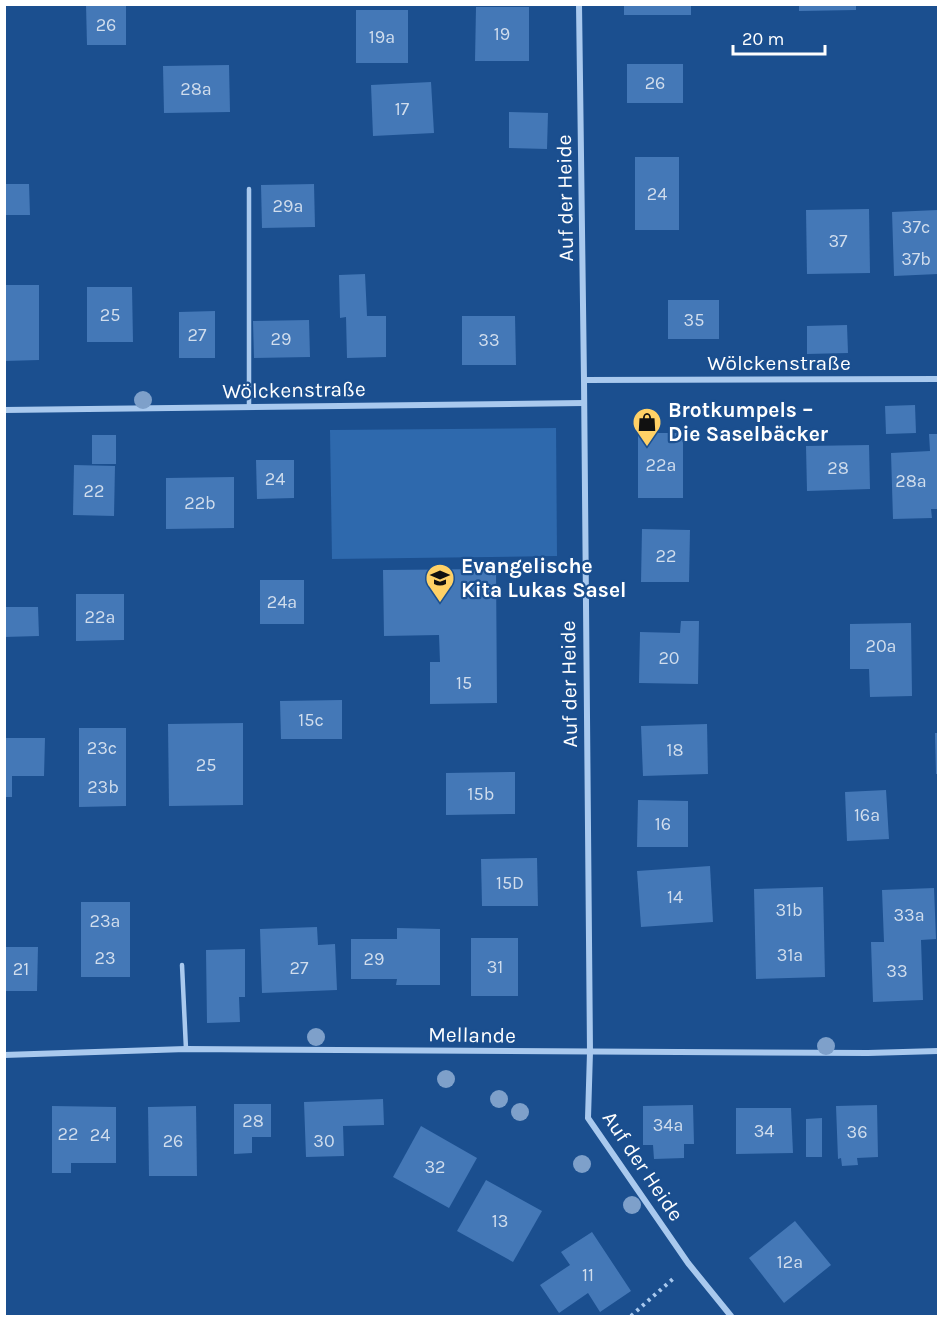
<svg xmlns="http://www.w3.org/2000/svg" width="943" height="1321" viewBox="0 0 943 1321" font-family="Karla,sans-serif">
<rect width="100%" height="100%" fill="#1b4f8f"/>
<path fill="#2e69ad" d="M556,428L557,556L332,559L330,430Z"/>
<g fill="#4478b7">
<path d="M86,4H126V45H87Z"/>
<rect x="624" y="4" width="67" height="11"/>
<path d="M799,4H856V10L799,11Z"/>
<path d="M476,7H529V61H475Z"/>
<rect x="356" y="10" width="52" height="53"/>
<rect x="627" y="64" width="56" height="39"/>
<path d="M229,65L230,112L164,113L163,66Z"/>
<path d="M431,82L434,133L373,136L371,85Z"/>
<path d="M509,112L548,113L547,149L509,148Z"/>
<rect x="635" y="157" width="44" height="73"/>
<path d="M4,184H29L30,215H4Z"/>
<path d="M314,184L315,227L262,228L261,185Z"/>
<path d="M869,209L870,273L807,274L806,210Z"/>
<path d="M938,210V274L894,276L892,212Z"/>
<path d="M365,274L367,316H386V357L347,358L346,317L340,318L339,275Z"/>
<path d="M4,285H39V360L4,361Z"/>
<path d="M87,287H132L133,342H87Z"/>
<rect x="668" y="300" width="51" height="39"/>
<path d="M215,311V358H179V312Z"/>
<path d="M462,316H515L516,365H462Z"/>
<path d="M309,320L310,357L254,358L253,321Z"/>
<path d="M847,325L848,353L807,354V326Z"/>
<path d="M915,405L916,433L886,434L885,406Z"/>
<rect x="638" y="433" width="45" height="65"/>
<path d="M929,434H938V509H931L932,518L893,519L891,453L930,451Z"/>
<rect x="92" y="435" width="24" height="29"/>
<path d="M869,445L870,489L807,491L806,446Z"/>
<path d="M256,460H294V498L257,499Z"/>
<path d="M74,465L115,466L114,516L73,515Z"/>
<path d="M234,477V528L166,529V478Z"/>
<path d="M642,529L690,530L689,582H641Z"/>
<path d="M496,569L497,703L430,704V662H440L439,635L384,636L383,570Z"/>
<rect x="260" y="580" width="44" height="44"/>
<path d="M76,594H124V640L76,641Z"/>
<path d="M4,607H38L39,636L4,637Z"/>
<path d="M681,621H699L698,684L639,683L640,632L680,633Z"/>
<path d="M911,623L912,696L870,697L869,669H850V624Z"/>
<path d="M342,700V739H281L280,701Z"/>
<path d="M243,723V805L169,806L168,724Z"/>
<path d="M707,724L708,774L643,776L641,726Z"/>
<path d="M79,728H126V806L79,807Z"/>
<path d="M935,733H938V774H936Z"/>
<path d="M4,738H45L44,776H12V797H4Z"/>
<path d="M515,772V814L446,815V773Z"/>
<path d="M886,790L889,839L847,841L845,792Z"/>
<path d="M638,800L688,801V847H637Z"/>
<path d="M537,858L538,906H482L481,859Z"/>
<path d="M710,866L713,922L641,927L637,871Z"/>
<path d="M823,887L825,977L756,979L754,889Z"/>
<path d="M934,888L936,939L921,940L923,1000L873,1002L871,942H884L882,890Z"/>
<rect x="81" y="902" width="49" height="75"/>
<path d="M317,927L318,945L335,944L337,990L262,993L260,929Z"/>
<path d="M397,928L440,929V985H396L397,979H351V939H397Z"/>
<rect x="471" y="938" width="47" height="58"/>
<path d="M5,947H38L37,991H5Z"/>
<path d="M245,949V997H239L240,1022L207,1023L206,950Z"/>
<path d="M383,1099L384,1125L343,1126L344,1156L306,1157L304,1102Z"/>
<path d="M234,1104H271V1137H252V1153L234,1154Z"/>
<path d="M693,1105L694,1144H684V1158L654,1159L653,1145H643V1106Z"/>
<path d="M877,1105L878,1157L857,1158L858,1165L842,1166L841,1158L838,1159L836,1106Z"/>
<path d="M52,1106L116,1107V1163H71V1173H52Z"/>
<path d="M196,1106L197,1176H149L148,1107Z"/>
<path d="M736,1108H791L793,1153L736,1154Z"/>
<path d="M822,1118V1157H806V1119Z"/>
<path d="M421,1126L477,1158L449,1208L393,1177Z"/>
<path d="M486,1180L542,1211L513,1262L457,1231Z"/>
<path d="M795,1221L831,1265L784,1303L749,1258Z"/>
<path d="M592,1232L631,1291L600,1312L588,1293L559,1313L540,1285L570,1265L561,1252Z"/>
</g>
<g fill="none" stroke-linecap="round" stroke-linejoin="round">
<path stroke="#a9c9ee" stroke-width="4" stroke-dasharray="3 4.5" stroke-linecap="butt" d="M631,1316L675,1277"/>
<g stroke="#a9c9ee" stroke-width="4.5">
<path d="M249,189V407"/>
<path d="M182,965L186,1049"/>
</g>
<g stroke="#a9c9ee" stroke-width="6">
<path d="M579,4L584,380L590,1052L588,1118L688,1263L731,1316"/>
<path d="M584,380L938,379"/>
<path d="M4,410L584,403"/>
<path d="M4,1055L186,1049L868,1053L938,1051"/>
</g>
</g>
<g fill="#7ea0ca">
<circle cx="143" cy="400" r="9"/>
<circle cx="316" cy="1037" r="9"/>
<circle cx="826" cy="1046" r="9"/>
<circle cx="446" cy="1079" r="9"/>
<circle cx="499" cy="1099" r="9"/>
<circle cx="520" cy="1112" r="9"/>
<circle cx="582" cy="1164" r="9"/>
<circle cx="632" cy="1205" r="9"/>
</g>
<defs>
<g id="shop-pin" transform="scale(1.5)"><path d="M0 17L-7.5 6A9.5 9.5 0 1 1 7.5 6Z" fill="#ffd166" stroke="#1b4f8f"/><path d="M-5-2.5h2.3a2.7 3.5 0 0 1 5.4 0H5L5.5 6h-11ZM-1.5-2.5h3a1.5 2.3 0 0 0-3 0Z" fill="#111"/></g>
<g id="school-pin" transform="scale(1.5)"><path d="M0 17L-7.5 6A9.5 9.5 0 1 1 7.5 6Z" fill="#ffd166" stroke="#1b4f8f"/><path d="M0-5L7-2L0 1L-7-2ZM-4 1L0 2.5L4 1V4Q0 6-4 4Z" fill="#111"/></g>
</defs>
<g fill-rule="evenodd">
<use href="#shop-pin" x="647" y="422"/>
<use href="#school-pin" x="440" y="578"/>
</g>
<g text-anchor="middle" stroke-width="4.5" stroke-linejoin="round" paint-order="stroke">
<g font-size="18" fill="#d0dded">
<text x="106" y="31">26</text>
<text x="502" y="40">19</text>
<text x="382" y="43">19a</text>
<text x="655" y="89">26</text>
<text x="196" y="95">28a</text>
<text x="402" y="115">17</text>
<text x="657" y="200">24</text>
<text x="288" y="212">29a</text>
<text x="916" y="233">37c</text>
<text x="838" y="247">37</text>
<text x="916" y="265">37b</text>
<text x="110" y="321">25</text>
<text x="694" y="326">35</text>
<text x="197" y="341">27</text>
<text x="281" y="345">29</text>
<text x="489" y="346">33</text>
<text x="661" y="471">22a</text>
<text x="838" y="474">28</text>
<text x="275" y="485">24</text>
<text x="911" y="487">28a</text>
<text x="94" y="497">22</text>
<text x="200" y="509">22b</text>
<text x="666" y="562">22</text>
<text x="282" y="608">24a</text>
<text x="100" y="623">22a</text>
<text x="881" y="652">20a</text>
<text x="669" y="664">20</text>
<text x="464" y="689">15</text>
<text x="311" y="726">15c</text>
<text x="102" y="754">23c</text>
<text x="675" y="756">18</text>
<text x="206" y="771">25</text>
<text x="103" y="793">23b</text>
<text x="481" y="800">15b</text>
<text x="867" y="821">16a</text>
<text x="663" y="830">16</text>
<text x="510" y="889">15D</text>
<text x="675" y="903">14</text>
<text x="789" y="916">31b</text>
<text x="909" y="921">33a</text>
<text x="105" y="927">23a</text>
<text x="790" y="961">31a</text>
<text x="105" y="964">23</text>
<text x="374" y="965">29</text>
<text x="495" y="973">31</text>
<text x="299" y="974">27</text>
<text x="21" y="975">21</text>
<text x="897" y="977">33</text>
<text x="253" y="1127">28</text>
<text x="668" y="1131">34a</text>
<text x="764" y="1137">34</text>
<text x="857" y="1138">36</text>
<text x="68" y="1140">22</text>
<text x="100" y="1141">24</text>
<text x="173" y="1147">26</text>
<text x="324" y="1147">30</text>
<text x="435" y="1173">32</text>
<text x="500" y="1227">13</text>
<text x="790" y="1268">12a</text>
<text x="588" y="1281">11</text>
</g>
<g font-size="21" fill="#fff" stroke="#1b4f8f">
<text transform="translate(565 198) rotate(-91)" y="7">Auf der Heide</text>
<text x="779" y="370">Wölckenstraße</text>
<text transform="translate(294 390) rotate(-1)" y="7">Wölckenstraße</text>
<text transform="translate(569 684) rotate(-91)" y="7">Auf der Heide</text>
<text transform="translate(472 1035) rotate(1)" y="7">Mellande</text>
<text transform="translate(643 1166) rotate(56)" y="7">Auf der Heide</text>
</g>
<g font-size="21" font-weight="bold" fill="#fff" stroke="#1b4f8f" text-anchor="start">
<text x="668" y="417">Brotkumpels –<tspan x="668" dy="24">Die Saselbäcker</tspan></text>
<text x="461" y="573">Evangelische<tspan x="461" dy="24">Kita Lukas Sasel</tspan></text>
</g>
</g>
<rect width="943" height="1321" fill="none" stroke="#ffffff" stroke-width="12"/>
<path d="M733 45v9h92v-9" fill="none" stroke="#ffffff" stroke-width="3"/>
<text x="742" y="45" font-size="18" fill="#ffffff" stroke="#1b4f8f" stroke-width="4.5" paint-order="stroke">20 m</text>
</svg>
